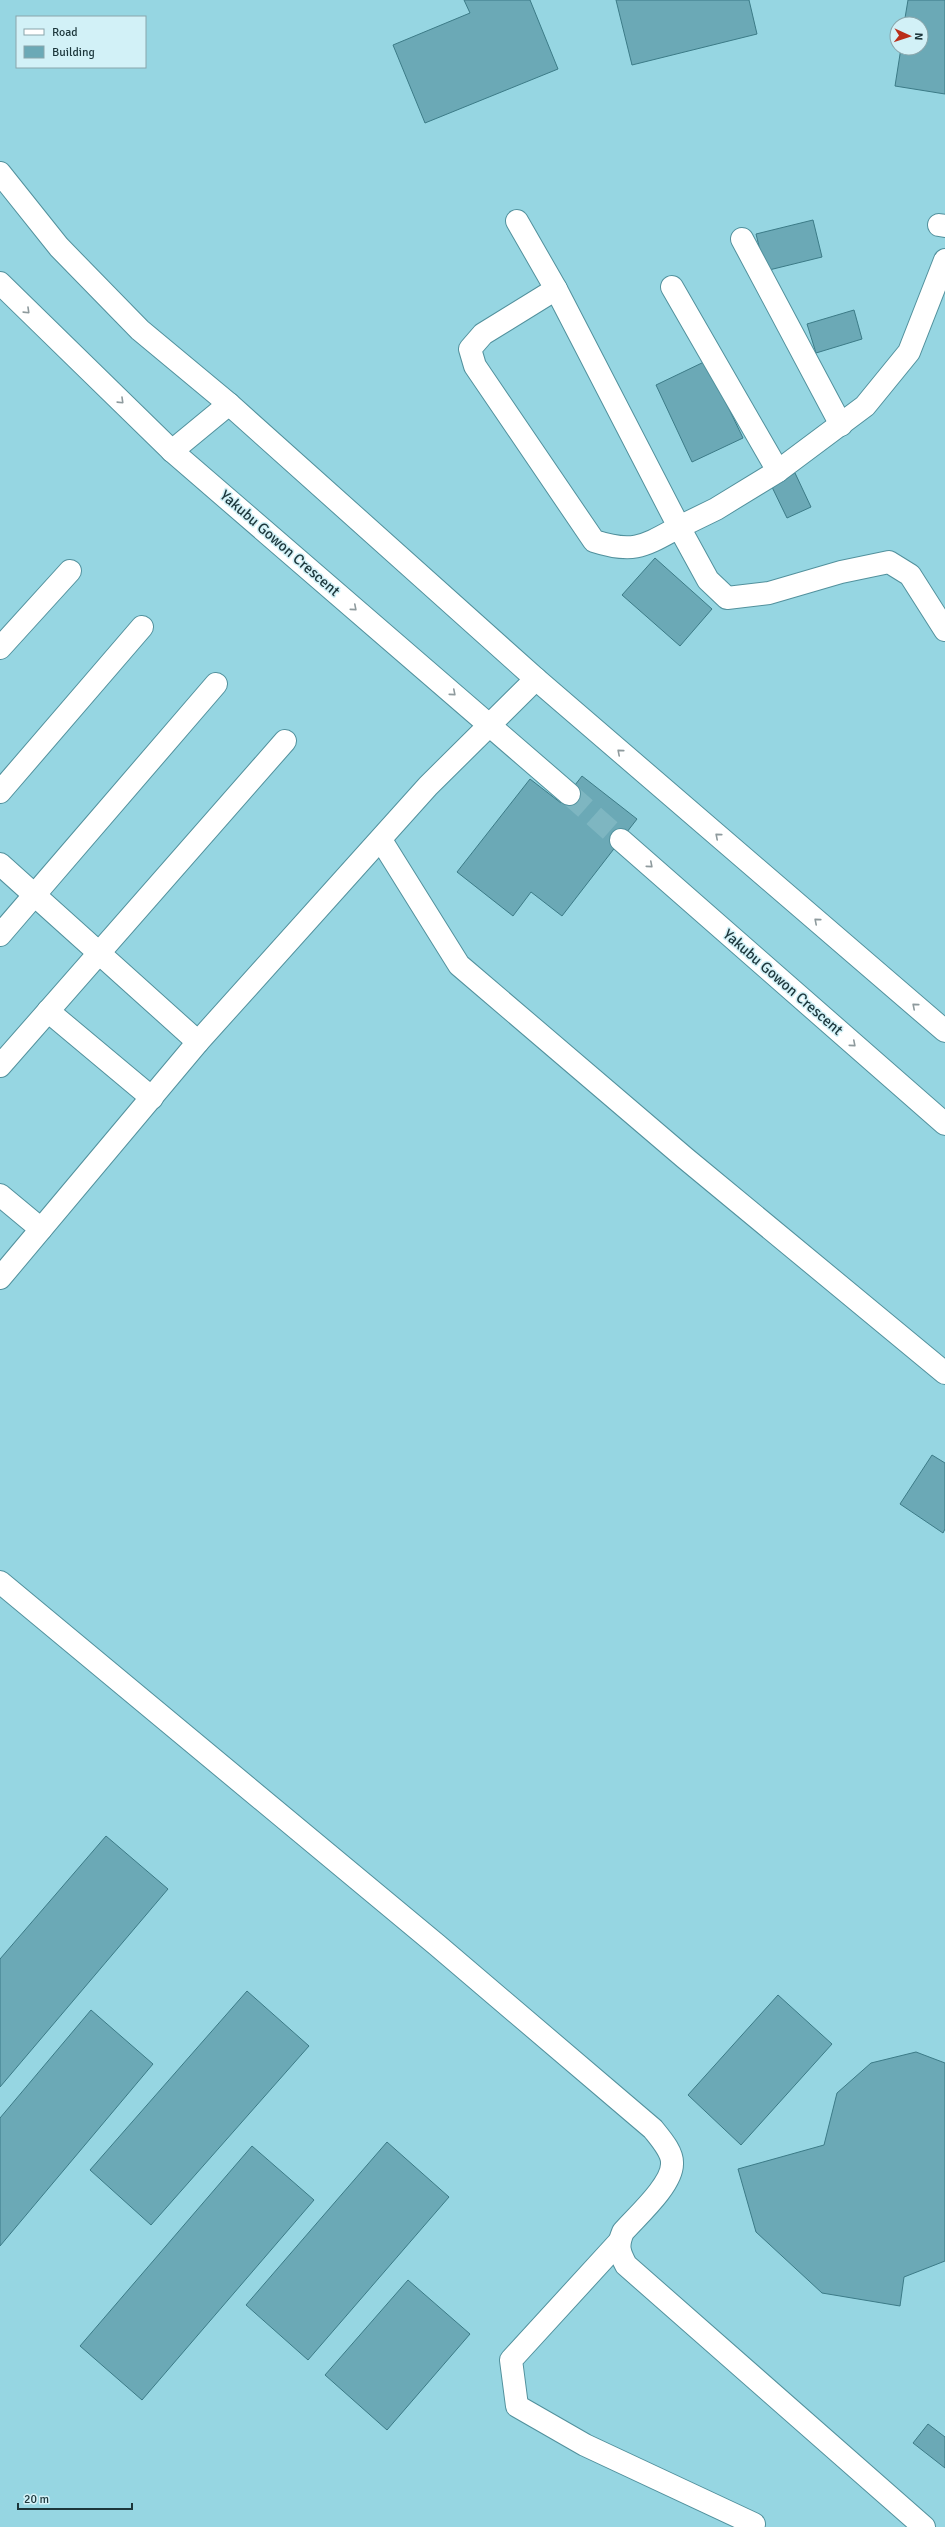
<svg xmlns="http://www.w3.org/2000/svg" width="945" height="2527" viewBox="0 0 945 2527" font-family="Signika,sans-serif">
<rect width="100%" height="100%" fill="#96d6e2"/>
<g fill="#6ba9b6" stroke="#3c7b87">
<path d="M464,0H530L558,69L425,123L393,45L470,13Z"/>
<path d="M616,0H749L757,34L632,65Z"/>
<path d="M908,0H945V94L895,86L901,48H921V24H904Z"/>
<path d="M813,220L822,257L765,271L756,234Z"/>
<path d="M854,310L862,339L816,353L807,324Z"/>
<path d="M706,361L743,438L692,462L656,385Z"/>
<path d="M795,473L811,507L787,518L771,485Z"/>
<path d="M655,558L712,609L680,646L622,595Z"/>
<path d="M582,776L637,819L562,916L531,892L513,916L457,872L530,779L561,803Z"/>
<path d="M932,1455L945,1463V1529L943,1533L900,1504Z"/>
<path d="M106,1836L168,1889L0,2087V1959Z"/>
<path d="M247,1991L309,2046L151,2225L90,2170Z"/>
<path d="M778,1995L832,2044L741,2145L688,2095Z"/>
<path d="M91,2010L153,2064L0,2246V2118Z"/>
<path d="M916,2052L945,2063V2261L904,2277L900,2306L822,2293L756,2232L738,2169L824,2145L837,2093L871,2063Z"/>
<path d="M387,2142L449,2197L308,2360L246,2305Z"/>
<path d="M252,2146L314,2200L142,2400L80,2346Z"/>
<path d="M408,2280L470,2334L387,2430L325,2375Z"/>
<path d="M928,2424L945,2437V2468L913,2443Z"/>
</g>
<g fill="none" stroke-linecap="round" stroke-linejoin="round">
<path stroke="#7eb6c1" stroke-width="22" stroke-dasharray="22 11" stroke-linecap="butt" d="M569,794L621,840"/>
<g stroke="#52919d" stroke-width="24">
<g id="minor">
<path d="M0,173L59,247L140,330L229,404L536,679L945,1031"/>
<path d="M517,221L556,289L679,527L716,509L778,471L865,406L909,352L945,260"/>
<path d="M939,225L945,226"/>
<path d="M742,239L841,425"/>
<path d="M0,283L172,451L569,794"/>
<path d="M672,287L778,471"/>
<path d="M556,289L483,334L470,349L475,366L594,541C634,554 644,546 679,527L708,580L727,598L769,593L841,572L889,562L910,575L945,630"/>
<path d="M172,451L229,404"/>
<path d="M0,648L70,571"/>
<path d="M0,792L142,627"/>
<path d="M381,840L459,965L685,1158L945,1373"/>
<path d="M621,840L945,1124"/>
<path d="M0,864L198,1042"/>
<path d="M0,935L216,684"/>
<path d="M48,1011L152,1098"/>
<path d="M0,1066L285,741"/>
<path d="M0,1195L41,1229"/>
<path d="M0,1278L198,1042L428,786L536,679"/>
<path d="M0,1582L437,1945L653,2129C660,2138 673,2152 672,2164C672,2185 637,2216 623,2232C617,2246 619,2252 626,2265L924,2527"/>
<path d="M619,2242L511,2360L517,2406L585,2445L754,2524"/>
</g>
</g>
<use href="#minor" stroke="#fff" stroke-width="22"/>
</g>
<defs><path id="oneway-chevron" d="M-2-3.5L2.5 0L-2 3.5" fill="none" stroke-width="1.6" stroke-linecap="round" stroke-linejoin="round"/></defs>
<g stroke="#8e9a9d">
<use href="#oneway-chevron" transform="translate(27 311) rotate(44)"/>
<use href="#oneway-chevron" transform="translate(121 401) rotate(44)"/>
<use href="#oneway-chevron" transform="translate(354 608) rotate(41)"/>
<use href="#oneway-chevron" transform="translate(453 693) rotate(41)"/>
<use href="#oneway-chevron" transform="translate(620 752) rotate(-139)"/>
<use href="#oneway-chevron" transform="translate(718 836) rotate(-139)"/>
<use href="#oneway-chevron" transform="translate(650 865) rotate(41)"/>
<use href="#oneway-chevron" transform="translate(817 921) rotate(-139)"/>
<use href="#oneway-chevron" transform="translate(915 1006) rotate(-139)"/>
<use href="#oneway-chevron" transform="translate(853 1044) rotate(41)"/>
</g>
<g text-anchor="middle" stroke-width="3" stroke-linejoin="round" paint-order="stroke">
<g font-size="15" fill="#1c363b" stroke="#d2f1f7">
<text transform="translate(280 543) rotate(41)" y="5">Yakubu Gowon Crescent</text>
<text transform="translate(783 982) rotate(41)" y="5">Yakubu Gowon Crescent</text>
</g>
</g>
<rect x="16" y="16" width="130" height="52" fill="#d2f1f7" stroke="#89a6ac"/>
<rect x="24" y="29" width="20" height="6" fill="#ffffff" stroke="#89a6ac"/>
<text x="52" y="36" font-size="12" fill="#1c363b">Road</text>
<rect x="24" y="46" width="20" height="12" fill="#6ba9b6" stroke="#89a6ac"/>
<text x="52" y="56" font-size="12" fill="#1c363b">Building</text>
<g transform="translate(909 36) rotate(93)"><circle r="19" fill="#d2f1f7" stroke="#89a6ac"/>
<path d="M0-3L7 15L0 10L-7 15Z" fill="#ba2e1a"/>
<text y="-6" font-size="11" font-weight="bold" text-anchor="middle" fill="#1c363b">N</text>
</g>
<path d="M18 2503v6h114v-6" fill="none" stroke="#1c363b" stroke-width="2"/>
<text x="24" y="2503" font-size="12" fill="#1c363b" stroke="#d2f1f7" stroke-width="3" paint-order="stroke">20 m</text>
</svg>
